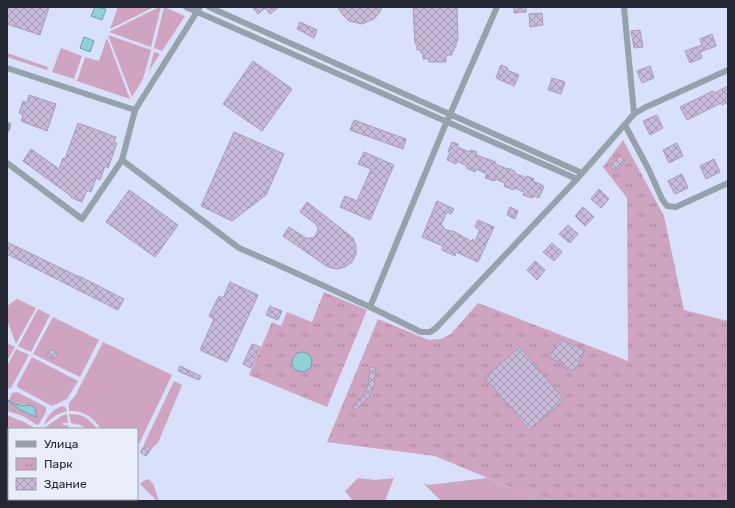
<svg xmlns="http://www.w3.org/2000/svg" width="735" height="508" viewBox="0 0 735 508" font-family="Rubik,sans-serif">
<defs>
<pattern id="park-tufts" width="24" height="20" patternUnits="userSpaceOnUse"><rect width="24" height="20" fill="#cea4c0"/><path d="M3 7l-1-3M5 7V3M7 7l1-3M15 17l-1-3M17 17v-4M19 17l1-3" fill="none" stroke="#a7869d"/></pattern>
<pattern id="building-cross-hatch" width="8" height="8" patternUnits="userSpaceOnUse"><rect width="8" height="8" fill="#c8bbd9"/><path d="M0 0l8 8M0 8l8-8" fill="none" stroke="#a298b1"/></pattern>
</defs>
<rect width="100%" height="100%" fill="#d8e1f9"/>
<g fill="#cea4c0">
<path d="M118,7H154L110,29Z"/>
<path d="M159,7H161L151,47L109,32Z"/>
<path d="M164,7L185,16L162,51L154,48Z"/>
<path d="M108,35L151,50L143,79L132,97Z"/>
<path d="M107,38L130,99L77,81L85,57L99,61Z"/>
<path d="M61,48L82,56L74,79L52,72Z"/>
<path d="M154,52L160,54L149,71Z"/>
<path d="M7,53L48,67L47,70L7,57Z"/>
<path d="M17,299L36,308L16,344L7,320V306Z"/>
<path d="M38,309L50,315L31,352L18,346Z"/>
<path d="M53,317L99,340L80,377L33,354Z"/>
<path d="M103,342L172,375L139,444H137V429H101C93,417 83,410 69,411V403L75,396Z"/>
<path d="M7,343L15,347L7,361Z"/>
<path d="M16,349L29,355L11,388L7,389V366Z"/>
<path d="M32,357L78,381L67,399L52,406L17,387V385Z"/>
<path d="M174,381L182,385L158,443L151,449L144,444Z"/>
<path d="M17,392L46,407V412L39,424L37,425L23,416L7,411L8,401L20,410L36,417L26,404L16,405L9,400L12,393Z"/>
<path d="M62,406L65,407L67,411L56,415L44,425C47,415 53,410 62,406Z"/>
<path d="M67,414L68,423H63V425H68L69,428L43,429L61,416Z"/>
<path d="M69,414C82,413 90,419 97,429H87L80,425L71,423Z"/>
<path d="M7,415L26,423L36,429H9V451L7,450Z"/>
<path d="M358,478L375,480L394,478L385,501H353L345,491Z"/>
<path d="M487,478L531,496L559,501H441L423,483L429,485Z"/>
<path d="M148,479C155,483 156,494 159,501H156V500L140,484L145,480Z"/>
</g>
<g fill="url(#park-tufts)">
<path d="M623,140L664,216L684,310L728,321V501H559L531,496L435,456L327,442L378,319L429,340L441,339L451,334L478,303L628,361L627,198L603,167Z"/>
<path d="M324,292L367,310L327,407L249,375L272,322L281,326L287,312L312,322Z"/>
</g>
<g fill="#8fd1d7" stroke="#6f9ea6">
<path d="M95,7L106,9L102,20L91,16Z"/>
<path d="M84,37L94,41L90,52L80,48Z"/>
<circle cx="302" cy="362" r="10"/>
<path d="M9,400C11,402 14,404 18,405C26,407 37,400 36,417L20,410L8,401Z"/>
</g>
<g fill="url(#building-cross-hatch)" stroke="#a79bb7">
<path d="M7,7H49L40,35L7,24Z"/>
<path d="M252,7H279L270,14L265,8L258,14Z"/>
<path d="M338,7H382L380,12L374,19L362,24L349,21L342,14Z"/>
<path d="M413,7H457L458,41H456V47H454V51H452V55H446V62H429V59H423V53H421V50H417V44H415Z"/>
<path d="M514,7H526V12L514,13Z"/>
<path d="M542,13L543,25L530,27L529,14Z"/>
<path d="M300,22L317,30L314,38L297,29Z"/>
<path d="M640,30L643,47L634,48L631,31Z"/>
<path d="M712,34L716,46L700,52L702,58L690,63L685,51L702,45L700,39Z"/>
<path d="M253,61L292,89L262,131L223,104Z"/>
<path d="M501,65L508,68L507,70L519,75L514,86L496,78Z"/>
<path d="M650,66L654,78L642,83L637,71Z"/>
<path d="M552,78L565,82L561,94L548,90Z"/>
<path d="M728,86V102L722,105L721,103L687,120L680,107L713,91L714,93Z"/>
<path d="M29,95L56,104L47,131L21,121L23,115L19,113L23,101L27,103Z"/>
<path d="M657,115L663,128L650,135L643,121Z"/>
<path d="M354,120L406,139L403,149L350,130Z"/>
<path d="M78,123L116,137L114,142L117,143L108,168L105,166L100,180L96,178L91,192L87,190L82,202L70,197L71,196L23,161L31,149L59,169L63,158L65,159Z"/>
<path d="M234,132L284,154L266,195L232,221L201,206Z"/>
<path d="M452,142L458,144L457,147L470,152L471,150L477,152L476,155L496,162L495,164L508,169V168L515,171L514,173L527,178V176L534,179L533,181L544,186L539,198L533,196L532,198L523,195L524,192L514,188L513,190L504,186L505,183L495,179V181L485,178L487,174L476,169L475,172L466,168L467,166L457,161L456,164L447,160L450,152L448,151Z"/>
<path d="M677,143L683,156L669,163L663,150Z"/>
<path d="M364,152L394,165L370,220L340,207L345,196L357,201L371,169L358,164Z"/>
<path d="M620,156L625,161L616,171L610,166Z"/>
<path d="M714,159L720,172L706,179L700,166Z"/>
<path d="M682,174L688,188L675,194L668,181Z"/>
<path d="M599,189L609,199L601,208L591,199Z"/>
<path d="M129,190L178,225L155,257L106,222Z"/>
<path d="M437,201L454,209L451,214L447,212L441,225L443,226L444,229L455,232L471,241L473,239L475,241L480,230L475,227L478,220L494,227L478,262L456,252L455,256L442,250L443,246L422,237Z"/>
<path d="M307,202L353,238L356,246V254L352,262L345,267L337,269L328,267L283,236L289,227L306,238H313L316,235L318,230L317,225L300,212Z"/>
<path d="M510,207L518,211L515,219L507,215Z"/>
<path d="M583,207L594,217L585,226L575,216Z"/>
<path d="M568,225L578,234L570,243L559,234Z"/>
<path d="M7,242L79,277V276L124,299L118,310L7,254Z"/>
<path d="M552,243L562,252L554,261L543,252Z"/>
<path d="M535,261L545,270L537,280L527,270Z"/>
<path d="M230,282L258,295L227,362L200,350L214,319L209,316L219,296L223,298Z"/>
<path d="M270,306L282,311L278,320L266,315Z"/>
<path d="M559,339L585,350L576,369L574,368L573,371L561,366L562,363L550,358L551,356L550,355L552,350L554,351Z"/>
<path d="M252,344L260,347L251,368L243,364Z"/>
<path d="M520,347L564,400L529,430L485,377Z"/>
<path d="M51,349L58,352L55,359L47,356Z"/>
<path d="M180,366L201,376L199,380L178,371Z"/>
<path d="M370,367L376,368L374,386L369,398H367L356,410L352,407L365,392L368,385Z"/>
<path d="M145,445L151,449L146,456L140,452Z"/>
</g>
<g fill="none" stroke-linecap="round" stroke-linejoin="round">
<g stroke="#95a2ab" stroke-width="6">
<path d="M186,7L577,179"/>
<path d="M209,7L582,173"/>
<path d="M624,7L634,114"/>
<path d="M7,68L135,110"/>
<path d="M7,125H8L7,129"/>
<path d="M625,125L649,170L662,199L667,206L676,207L728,183"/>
<path d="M122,160L239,248L276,264L370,307L444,128L497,7"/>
<path d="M7,163L82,219L122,160L135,110L200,7"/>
<path d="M370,307L421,332H430L436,328L577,179L634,114L646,107L728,70"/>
</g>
</g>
<rect width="735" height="508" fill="none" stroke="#232732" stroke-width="16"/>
<rect x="8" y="428" width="130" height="72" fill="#eaeefb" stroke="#9a9eab"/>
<rect x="16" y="441" width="20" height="6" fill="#95a2ab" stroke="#9a9eab"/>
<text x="44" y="448" font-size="12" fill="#232732">Улица</text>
<rect x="16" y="458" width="20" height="12" fill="url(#park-tufts)" stroke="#9a9eab"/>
<text x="44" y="468" font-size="12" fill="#232732">Парк</text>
<rect x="16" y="478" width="20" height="12" fill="url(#building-cross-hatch)" stroke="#9a9eab"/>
<text x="44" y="488" font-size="12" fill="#232732">Здание</text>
</svg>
